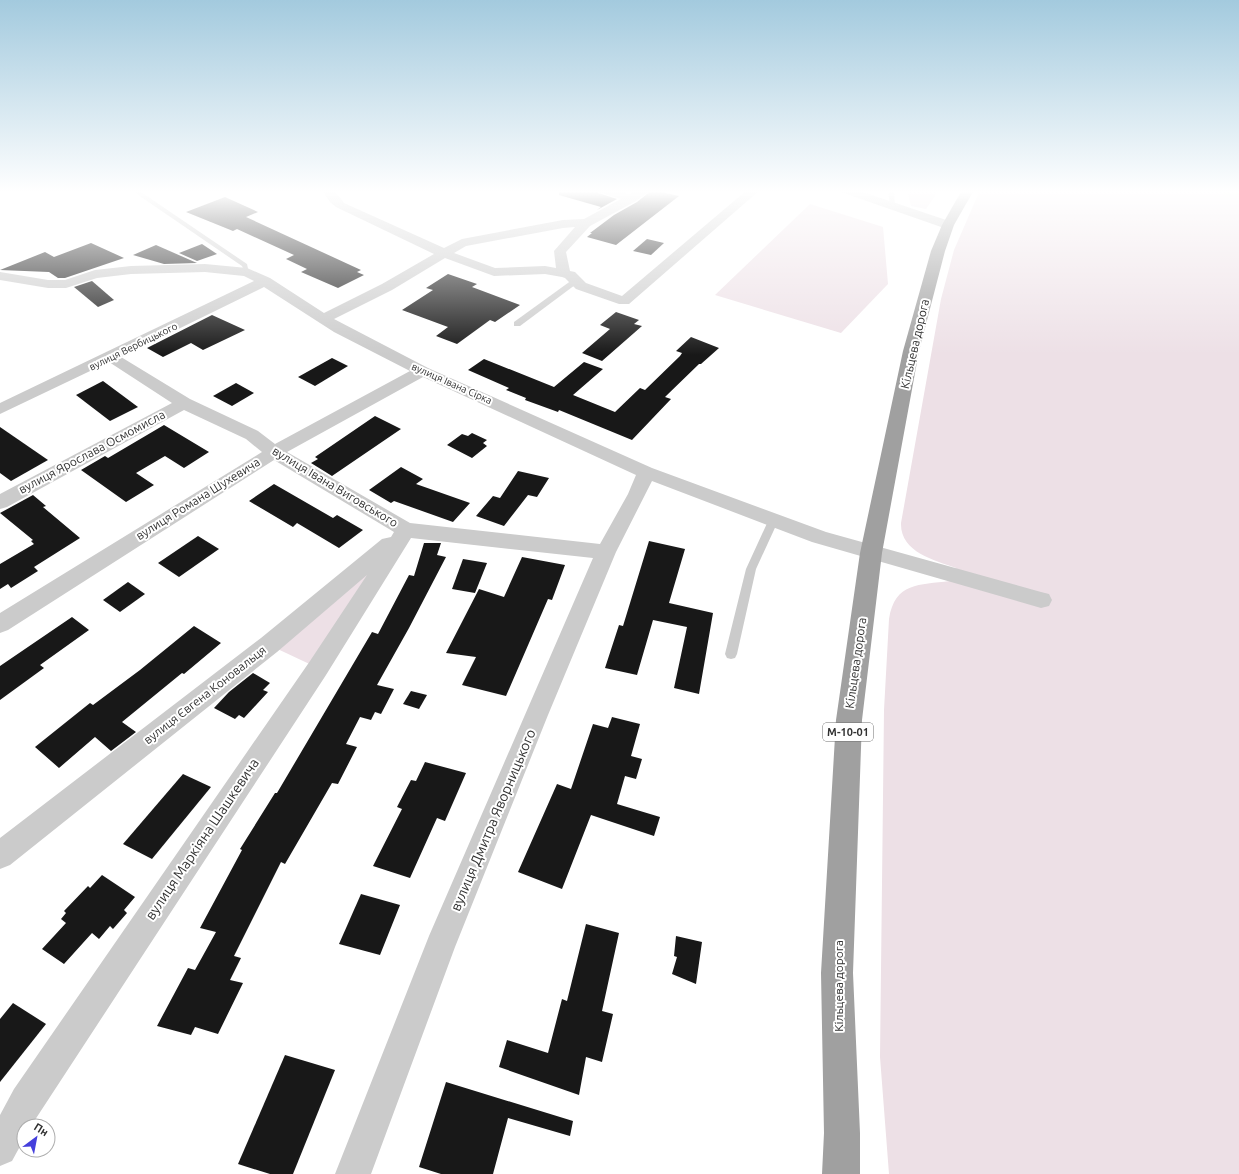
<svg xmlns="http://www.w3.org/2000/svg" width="1239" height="1174" viewBox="0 0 1239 1174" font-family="Ubuntu,sans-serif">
<rect width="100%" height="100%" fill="#fff"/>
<g fill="#ede0e6">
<path d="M907,190H939L926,209L911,206Z"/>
<path d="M980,190H1221L1239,193V1174H889L880,1057L884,710L889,619C895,582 919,585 950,581L956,568C934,560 900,552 901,523L941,299L954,250Z"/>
<path d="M810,204L883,227L888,284L841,333L715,295Z"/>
<path d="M406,530L318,668L269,645Z"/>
</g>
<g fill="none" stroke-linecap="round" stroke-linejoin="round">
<path fill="#ddebce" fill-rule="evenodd" d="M1220,190H1239V197L1223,194Z"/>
</g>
<g fill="#181818">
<path d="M559,190H595L598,193L617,199L597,210L601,207L559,195Z"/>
<path d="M652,190L679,196L616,245L587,237L592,233H590L614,215L637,202Z"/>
<path d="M225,197L258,212L246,217L361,270L357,272L364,275L338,288L301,272L307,269L286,259L294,255L237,229L233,231L186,212Z"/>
<path d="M647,239L664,243L651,255L633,251Z"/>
<path d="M91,243L124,258L65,278H58L49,272L0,270L45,252L54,257Z"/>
<path d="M202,244L217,254L197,261L179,253Z"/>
<path d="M156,245L197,263L164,264L133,255Z"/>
<path d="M448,274L477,284L472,287L520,305L495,322L490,320L457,344L436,336L448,327L402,310L433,290L426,288Z"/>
<path d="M92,281L114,300L98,307L74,287Z"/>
<path d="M616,312L639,320L634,324L642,326L602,361L582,353L610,329L600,325Z"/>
<path d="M212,315L245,330L203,350L191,343L163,357L147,348Z"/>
<path d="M691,337L719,348L701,364H699L665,397L671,399L632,440L559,410L558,412L525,400L526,398L506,390L509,388L468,370L484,359L554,387L584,362L603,369L573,395L615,412L640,388L645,390L680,356L682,353L676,351Z"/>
<path d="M332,358L348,366L315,386L298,377Z"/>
<path d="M103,381L138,407L110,421L76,395Z"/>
<path d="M236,383L254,393L232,406L213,396Z"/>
<path d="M375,416L401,429L332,476L311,463L318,459L315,457Z"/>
<path d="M164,425L209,452L184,468L165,456L136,473L154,485L126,502L81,470L105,456L108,458Z"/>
<path d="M0,427L48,460L11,481L0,473Z"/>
<path d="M472,433L487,440L483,443L487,446L472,458L447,445L462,434L468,436Z"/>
<path d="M401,467L423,479L416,484L470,503L453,522L394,501L391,503L369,490Z"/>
<path d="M518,471L549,478L537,497L528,495L504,526L476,516L493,496L500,498Z"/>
<path d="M274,484L333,518L337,515L363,530L339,548L297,523L293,527L249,501Z"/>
<path d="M33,495L46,506L43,507L80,538L34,567L38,571L11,588L8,584L0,589V564L34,544L31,541L33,540L0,513Z"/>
<path d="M198,536L219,549L179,577L158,563Z"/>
<path d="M649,541L685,549L669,603L713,613L699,694L674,688L687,627L653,620L637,675L605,668L619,625L623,626Z"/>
<path d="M424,543H441L437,555L446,557L409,628L377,685L394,689L381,714L375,712L371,720L360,717L346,744L357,747L338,784L332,783L285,864L281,862L234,956L241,958L230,980L243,983L218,1034L195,1027L191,1035L157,1026L188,968L195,970L216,932L200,928L242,850L240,849L275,793H277L372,632L378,634L409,575L414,576Z"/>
<path d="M522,557L565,565L552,600L548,599L506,696L462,685L476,657L446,653L479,589L504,597Z"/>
<path d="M463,559L487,563L475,593L452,589Z"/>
<path d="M128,582L145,594L120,612L103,600Z"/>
<path d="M72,617L89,630L40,665L44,668L0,700V666Z"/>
<path d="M194,626L221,643L184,674L182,673L122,722L136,732L111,751L95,737L59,768L35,747L90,703L93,705L140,670Z"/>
<path d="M253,673L270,683L263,690L268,692L244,718L239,715L235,719L214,708L229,692Z"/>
<path d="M411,691L427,695L419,709L403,704Z"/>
<path d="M612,717L640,724L631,756L642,759L636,779L625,776L617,804L660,817L654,836L591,815L562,889L518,872L557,784L571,789L593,724L608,728Z"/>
<path d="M425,762L466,773L445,821L437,818L410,878L373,866L402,809L397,807L411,780L416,781Z"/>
<path d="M183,774L211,787L152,859L123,844Z"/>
<path d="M102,875L135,897L124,910L127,913L113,929L110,926L99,939L92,933L64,964L42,949L66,923L61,919L66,913L64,911L88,886L90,888Z"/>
<path d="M361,894L400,905L380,955L339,944Z"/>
<path d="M586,924L619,933L602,1011L613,1014L602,1062L586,1057L579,1095L499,1067L507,1040L548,1053L562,999L567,1001Z"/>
<path d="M676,936L702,942L696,984L672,974L677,957L674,956Z"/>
<path d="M13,1003L46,1024L0,1082V1019Z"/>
<path d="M285,1055L335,1070L293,1174H270L238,1164Z"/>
<path d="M446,1082L573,1121L570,1136L508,1118L493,1174H441L419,1167Z"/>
</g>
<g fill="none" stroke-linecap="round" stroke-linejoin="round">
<g fill="#cbcbcb" fill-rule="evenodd">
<path d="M131,190H138L247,264L249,273H245L242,266Z"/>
<path d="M888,190H894L895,207L890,206Z"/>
<path d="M572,280L579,282L520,326H514V322Z"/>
<path d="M774,515L779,519L756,569L737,654L735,658L731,659L727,658L725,654L746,569L769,519Z"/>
</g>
<g fill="#cbcbcb" fill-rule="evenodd">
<path d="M322,190H334L344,203L444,248L462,239L563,220L584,219L621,199L598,192L596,190H615L629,194L637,190H651L636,201L590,226L566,252L570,271L575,272L586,283L622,296L747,190H760L629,304H619L576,289L565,278L562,277L545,274L494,276L445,258L392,290L334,319L428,368L652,468L826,532L1041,592L1049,594L1052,600L1049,606L1041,608L812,542L652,481L616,552L548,715L455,947L371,1174H335L429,936L593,558L411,538L326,675L31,1126H24V1139L12,1161L0,1166V1115L14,1089L310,661L367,575L277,652L10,865L0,869V838L261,638L382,539L391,537L394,532L274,460L8,630L0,633V613L262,452L246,439L184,410L7,507L0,509V494L172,403L109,362L0,414V403L254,281L244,276L205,272L131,274L97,278L66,288H48L0,280V272L48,280H65L95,270L131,266L205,264L247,268L270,278L324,313L382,284L434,254L336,207L330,202ZM575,227L554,251L556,268L545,266L495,268L454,253L466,246L563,228ZM264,287L334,332L410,371L275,444L258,431L190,399L121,357ZM423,377L636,475L628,494L600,544L410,523L287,452Z"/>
<path d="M839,190H857L952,222L954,225L948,229L944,228L841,192Z"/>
</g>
<path fill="#a0a0a0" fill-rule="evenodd" d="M962,190H974L954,225L945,251L919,351L882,553L862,720L853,973L860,1133V1174H822L824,1133L821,973L836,720L860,553L903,351L931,251L942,225Z"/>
</g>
<linearGradient id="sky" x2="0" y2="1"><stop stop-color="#a3cade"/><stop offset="0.54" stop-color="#fff"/><stop offset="1" stop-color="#fff" stop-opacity="0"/></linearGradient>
<rect width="1239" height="355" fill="url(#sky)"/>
<g text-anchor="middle" stroke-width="4" stroke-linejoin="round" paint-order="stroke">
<g font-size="10" fill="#313131" stroke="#fff">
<text transform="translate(133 346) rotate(-26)" y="4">вулиця Вербицького</text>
<text transform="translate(452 383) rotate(24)" y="4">вулиця Івана Сірка</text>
</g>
<rect fill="#fff" stroke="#6f6f6f" stroke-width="1" x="823" y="723" width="50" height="18" rx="3"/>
<g font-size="11" font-weight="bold" fill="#313131">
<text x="848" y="736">М-10-01</text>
</g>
<g font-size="12" fill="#313131" stroke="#fff">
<text transform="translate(915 344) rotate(-77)" y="4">Кільцева дорога</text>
<text transform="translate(92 452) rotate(-28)" y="4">вулиця Ярослава Осмомисла</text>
<text transform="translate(335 487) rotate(31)" y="4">вулиця Івана Виговського</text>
<text transform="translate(198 499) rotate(-32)" y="4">вулиця Романа Шухевича</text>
<text transform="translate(856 663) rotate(-82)" y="4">Кільцева дорога</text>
<text transform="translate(205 695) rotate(-38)" y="4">вулиця Євгена Коновальця</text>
<text transform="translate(839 986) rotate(-90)" y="4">Кільцева дорога</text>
</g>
<g font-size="14" fill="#313131" stroke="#fff">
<text transform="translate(493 820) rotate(-67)" y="5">вулиця Дмитра Яворницького</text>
<text transform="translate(202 839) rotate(-56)" y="5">вулиця Маркіяна Шашкевича</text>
</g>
</g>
<g transform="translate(36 1138) rotate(32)"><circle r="19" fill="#ffffff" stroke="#adadad"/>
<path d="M0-3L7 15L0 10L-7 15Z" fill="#453fdc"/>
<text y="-6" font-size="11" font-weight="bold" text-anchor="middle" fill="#313131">Пн</text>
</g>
</svg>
